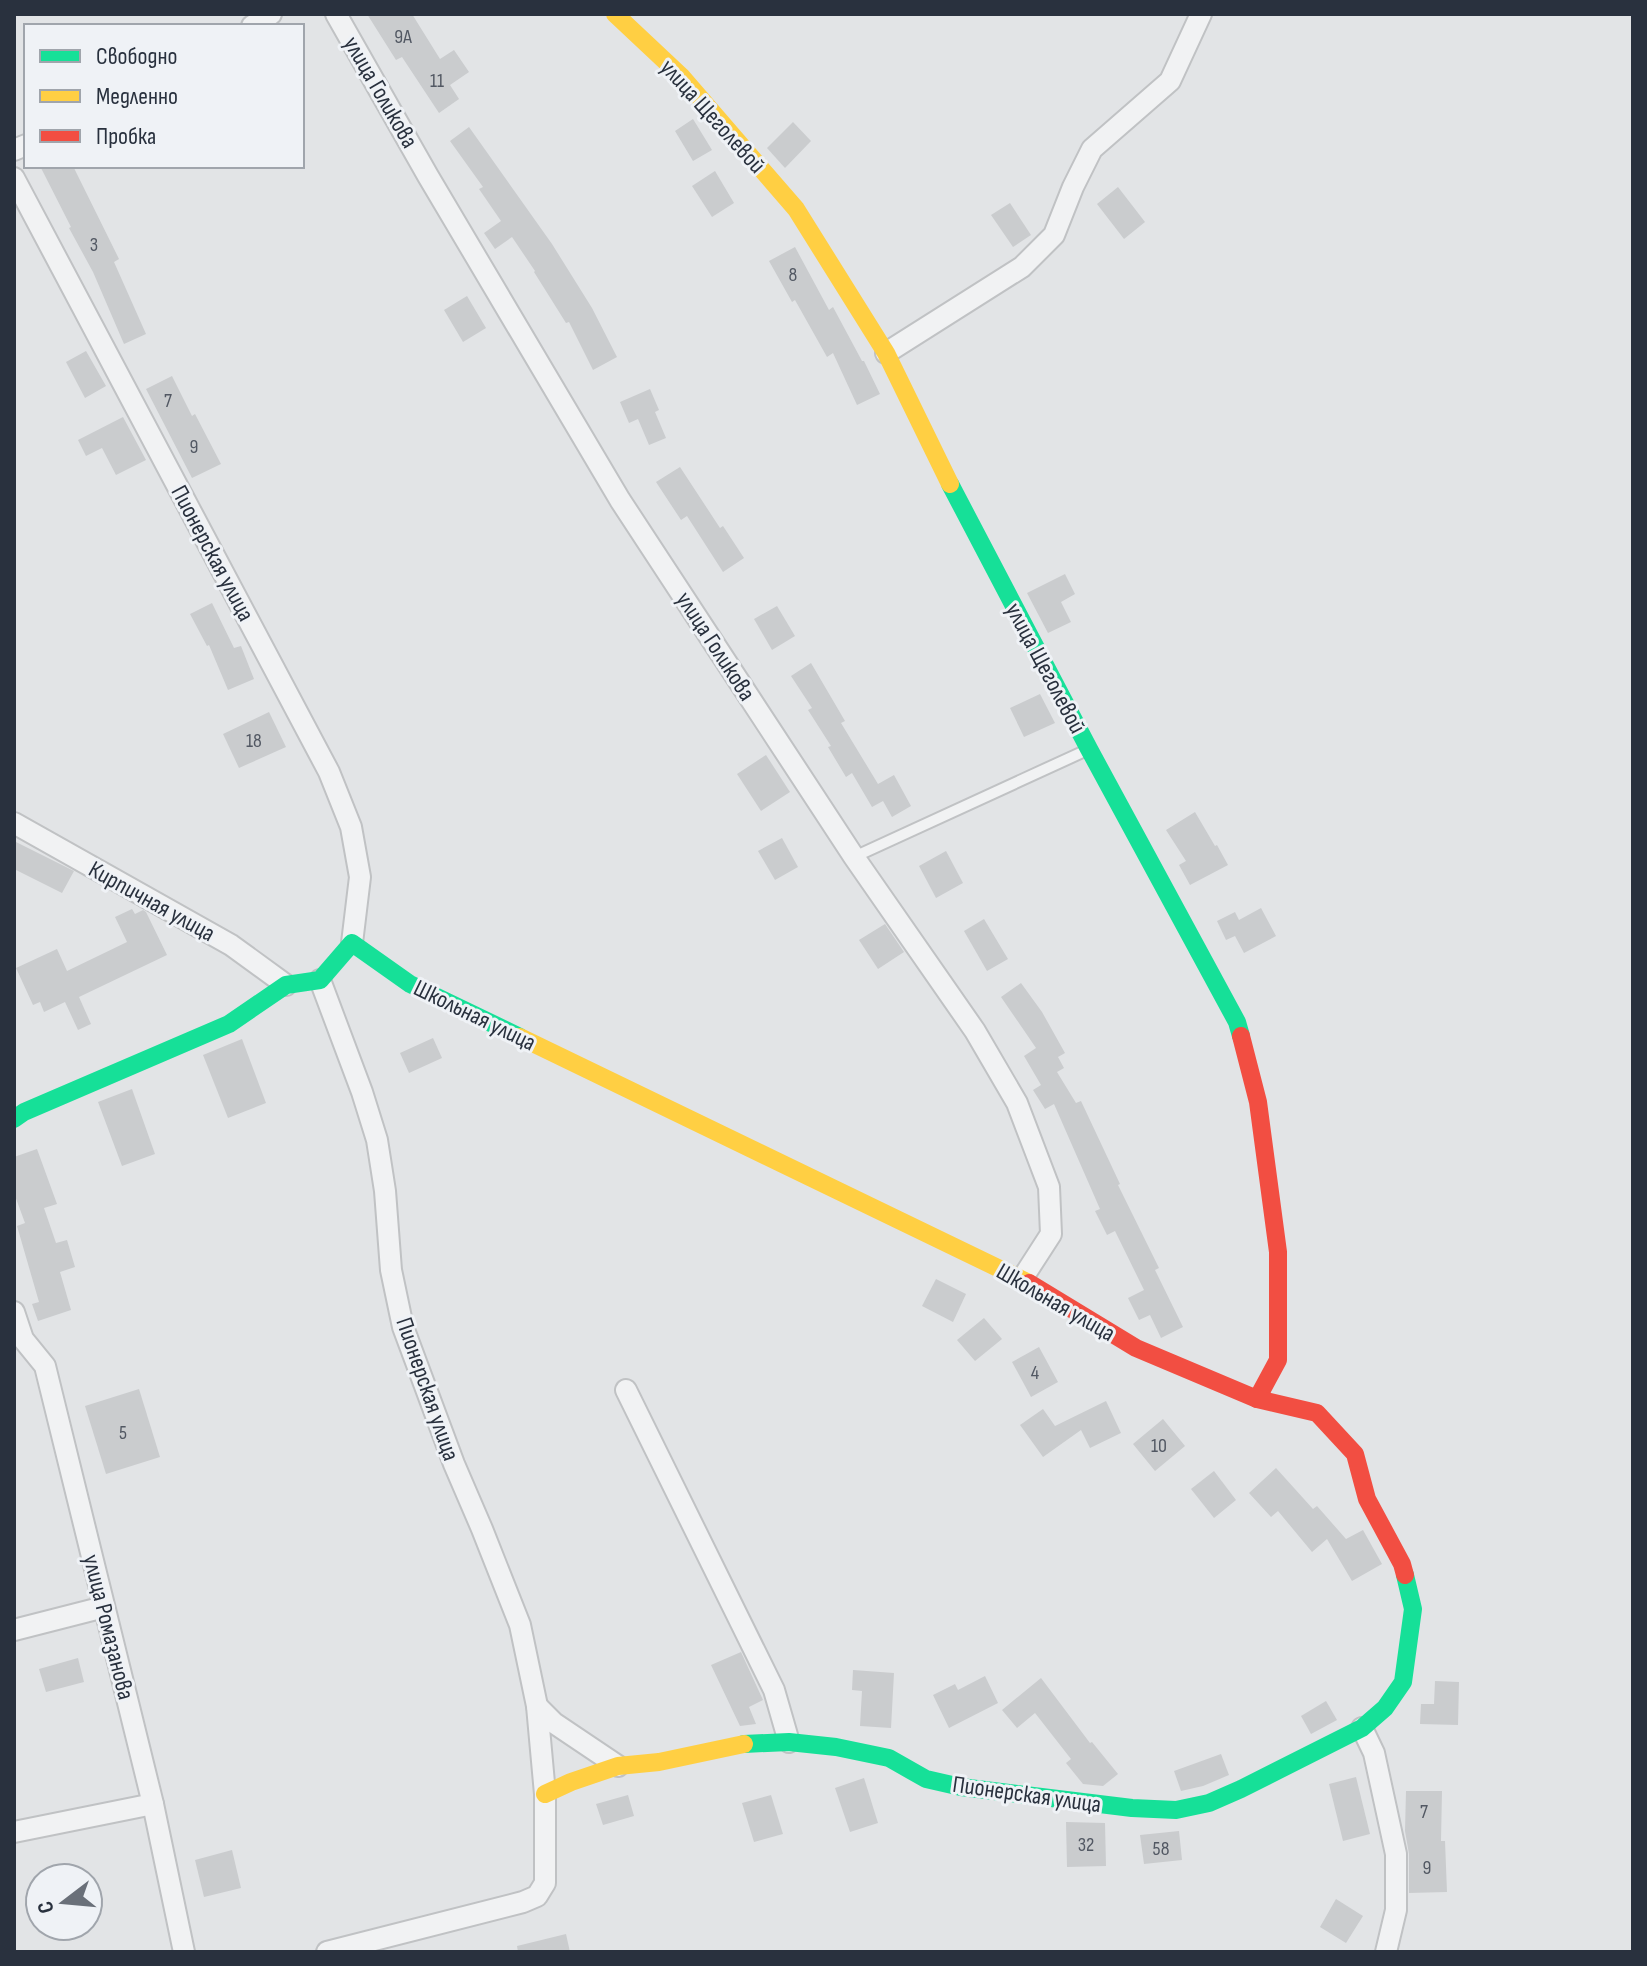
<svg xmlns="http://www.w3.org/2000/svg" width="1647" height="1966" viewBox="0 0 1647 1966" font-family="'Sofia Sans Condensed',sans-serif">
<rect width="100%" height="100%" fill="#e2e4e6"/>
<g fill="#caccce">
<path d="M367,14H412L440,59L454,50L469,72L450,85L459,99L439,113L402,57L396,60Z"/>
<path d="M693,119L712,150L693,161L675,131Z"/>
<path d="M793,122L811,141L785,168L767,148Z"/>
<path d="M469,127L552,244L592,308L617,357L593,370L569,322L566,323L534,272L535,271L512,237L495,249L484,233L501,221L479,189L483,187L450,141Z"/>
<path d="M40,166H73L119,259L114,262L146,334L124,344L93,272L69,228L71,227Z"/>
<path d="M715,171L734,203L712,217L692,186Z"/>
<path d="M1118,187L1145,222L1124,239L1097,204Z"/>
<path d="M1010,203L1031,235L1013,247L991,215Z"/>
<path d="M795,247L829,310L833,307L862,361H864L880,394L857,405L833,353L827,357L795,300L792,302L769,261Z"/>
<path d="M467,296L486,328L463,342L444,310Z"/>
<path d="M86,351L106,386L85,398L66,362Z"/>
<path d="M172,376L192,416L195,414L221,464L192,478L146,389Z"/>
<path d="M650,389L659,410L655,412L666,438L649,445L638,419L629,423L620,402Z"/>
<path d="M123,417L146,460L116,475L102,448L86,456L78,440Z"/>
<path d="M680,467L720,528L723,526L744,558L723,572L687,516L681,520L656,482Z"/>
<path d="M1065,574L1075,594L1061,602L1071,622L1048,633L1027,593Z"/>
<path d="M212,603L234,648L241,646L254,679L228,690L209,645L207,646L190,614Z"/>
<path d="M777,606L795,636L772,650L754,619Z"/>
<path d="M811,663L845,721L841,723L878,784L894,775L911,806L892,817L883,801L872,807L852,773L846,777L828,747L831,746L808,710L812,708L791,676Z"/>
<path d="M1040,694L1055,723L1024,737L1010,708Z"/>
<path d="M269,712L286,747L239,768L223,734Z"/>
<path d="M766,755L790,792L761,811L737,774Z"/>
<path d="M1195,812L1215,846L1217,845L1228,865L1190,885L1179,865L1186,861L1166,830Z"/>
<path d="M782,838L798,867L775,880L758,851Z"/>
<path d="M14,841L74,871L62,893L14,869Z"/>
<path d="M946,851L963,883L936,898L919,866Z"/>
<path d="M1261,908L1276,936L1244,953L1235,936L1226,940L1217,921L1235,912L1239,920Z"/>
<path d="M132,909L135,914L143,910L146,912L167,955L79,997L91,1024L78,1030L65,1002L44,1012L40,1002L33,1005L16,968L57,949L67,971L127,942L115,917Z"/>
<path d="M984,919L1008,959L987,971L964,931Z"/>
<path d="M885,924L904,952L878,969L859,940Z"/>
<path d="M1021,983L1042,1012L1065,1053L1058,1057L1064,1068L1057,1072L1076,1103L1081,1101L1120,1184L1118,1185L1159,1268L1155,1270L1183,1327L1161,1338L1150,1315L1139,1320L1128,1298L1144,1290L1115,1231L1107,1235L1095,1211L1100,1209L1054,1104L1045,1109L1033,1090L1041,1085L1024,1056L1036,1048L1001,997Z"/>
<path d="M433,1038L442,1058L409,1073L400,1053Z"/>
<path d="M242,1039L266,1103L228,1118L203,1055Z"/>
<path d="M132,1089L155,1154L122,1166L98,1102Z"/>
<path d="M37,1149L57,1204L44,1208L56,1243L67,1240L75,1267L60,1272L71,1310L38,1321L32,1304L39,1302L17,1226L25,1223L14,1193V1157Z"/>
<path d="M936,1279L966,1294L953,1322L922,1306Z"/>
<path d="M984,1318L1002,1339L975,1361L957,1340Z"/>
<path d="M1039,1347L1058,1382L1031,1397L1012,1362Z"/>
<path d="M139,1389L160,1457L106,1474L85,1406Z"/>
<path d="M1106,1401L1121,1433L1090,1448L1081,1430L1043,1457L1020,1425L1043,1409L1055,1426Z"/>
<path d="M1163,1419L1185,1446L1155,1471L1133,1444Z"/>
<path d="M1276,1468L1313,1509L1317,1506L1346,1539L1363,1530L1382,1564L1352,1581L1327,1539L1312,1552L1278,1511L1271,1517L1249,1493Z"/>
<path d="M1214,1471L1236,1500L1214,1518L1191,1489Z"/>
<path d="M741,1652L763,1700L749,1707L756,1724L740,1726L711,1665Z"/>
<path d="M78,1658L84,1682L46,1692L39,1669Z"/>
<path d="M853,1670L894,1673L891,1728L860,1726L862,1691L852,1690Z"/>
<path d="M985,1676L998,1703L949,1728L933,1695L955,1684L958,1690Z"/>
<path d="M1041,1678L1090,1743L1092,1742L1118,1774L1103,1786L1083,1784L1066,1763L1071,1759L1035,1713L1017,1728L1002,1710Z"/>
<path d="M1435,1681L1459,1682L1458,1725L1420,1724L1421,1704H1434Z"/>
<path d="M1326,1701L1337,1720L1311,1734L1301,1716Z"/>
<path d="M1221,1754L1229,1775L1203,1786L1181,1791L1174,1771Z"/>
<path d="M1356,1777L1370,1834L1343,1841L1329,1784Z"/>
<path d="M864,1778L878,1823L850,1832L835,1788Z"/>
<path d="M1406,1791H1442L1441,1841H1445L1447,1892L1409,1893V1854L1405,1831Z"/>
<path d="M628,1795L634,1816L603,1825L596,1804Z"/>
<path d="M771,1795L783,1834L754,1842L742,1803Z"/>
<path d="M1066,1822L1105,1823L1106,1866L1067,1867Z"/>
<path d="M1179,1831L1182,1860L1144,1864L1140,1835Z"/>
<path d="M232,1850L241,1888L204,1897L195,1860Z"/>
<path d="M1336,1899L1363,1916L1346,1943L1320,1927Z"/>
<path d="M566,1934L570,1952H518L517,1946Z"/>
</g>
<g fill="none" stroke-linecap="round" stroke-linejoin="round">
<g stroke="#c0c2c4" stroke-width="14">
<path id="lane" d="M854,857L1087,750"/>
</g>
<g stroke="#c0c2c4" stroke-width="24">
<g id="street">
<path d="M336,14L428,176L620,500L854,857L975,1031L1017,1103L1049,1187L1051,1234L1022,1279"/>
<path d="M252,26L271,14"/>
<path d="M14,150L26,145"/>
<path d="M14,178L329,772L351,827L360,877L352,943"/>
<path d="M886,353L1022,267L1054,235L1073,187L1092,149L1170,81L1201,14"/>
<path d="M14,823L231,945L286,985"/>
<path d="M320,980L362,1092L377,1140L385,1191L391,1270L403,1327L454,1464L482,1529L520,1625L537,1706L545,1794V1883L537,1896L523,1902L327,1952"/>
<path d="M14,1312L23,1339L45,1366L153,1804L184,1952"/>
<path d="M626,1390L774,1690L789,1742"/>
<path d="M14,1630L104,1607"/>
<path d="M537,1706L554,1723L618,1766"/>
<path d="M1362,1728L1374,1753L1396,1854V1910L1386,1952"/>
<path d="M14,1832L153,1804"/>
</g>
</g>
<use href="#lane" stroke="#f1f2f3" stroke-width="10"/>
<use href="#street" stroke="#f1f2f3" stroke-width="20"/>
<g stroke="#16e098" stroke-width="18">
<path d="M950,484L1089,749L1237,1022L1241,1036"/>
<path d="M14,1119L24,1112L229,1024L286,985L320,980L352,943L410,984L520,1037"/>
<path d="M744,1744L789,1742L836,1747L889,1758L926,1779L961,1787L1132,1808L1176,1810L1209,1803L1241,1789L1362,1728L1385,1708L1403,1682L1413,1609L1405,1575"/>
</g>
<g stroke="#ffcf43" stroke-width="18">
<path d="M615,14L681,76L796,209L886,353L950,484"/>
<path d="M520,1037L1029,1283"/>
<path d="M545,1794L571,1782L618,1766L659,1762L744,1744"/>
</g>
<g stroke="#f24e42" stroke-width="18">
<path d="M1241,1036L1258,1102L1278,1252V1360L1257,1399"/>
<path d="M1029,1283L1136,1348L1257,1399L1317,1413L1355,1454L1367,1499L1402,1564L1405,1575"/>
</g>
</g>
<g text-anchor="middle" stroke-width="6" stroke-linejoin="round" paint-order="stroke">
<g font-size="20" fill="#525863">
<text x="403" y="43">9А</text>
<text x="437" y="87">11</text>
<text x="94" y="251">3</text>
<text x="793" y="281">8</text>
<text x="168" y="407">7</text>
<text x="194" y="453">9</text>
<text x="254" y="747">18</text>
<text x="1035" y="1379">4</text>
<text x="123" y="1439">5</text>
<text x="1159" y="1452">10</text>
<text x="1424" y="1818">7</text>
<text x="1086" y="1851">32</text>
<text x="1161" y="1855">58</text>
<text x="1427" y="1874">9</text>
</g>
<g font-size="24" fill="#29313e" stroke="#eff2f6">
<text transform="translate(381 92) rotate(60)" y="8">улица Голикова</text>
<text transform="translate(713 116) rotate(48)" y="8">улица Щеголевой</text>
<text transform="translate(213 553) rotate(62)" y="8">Пионерская улица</text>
<text transform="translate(716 646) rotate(57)" y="8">улица Голикова</text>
<text transform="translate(1046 668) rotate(62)" y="8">улица Щеголевой</text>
<text transform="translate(152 901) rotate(29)" y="8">Кирпичная улица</text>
<text transform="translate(475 1015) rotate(26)" y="8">Школьная улица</text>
<text transform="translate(1056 1302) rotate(30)" y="8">Школьная улица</text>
<text transform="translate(428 1389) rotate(71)" y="8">Пионерская улица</text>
<text transform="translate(109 1627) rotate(76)" y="8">улица Ромазанова</text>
<text transform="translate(1027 1794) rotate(8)" y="8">Пионерская улица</text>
</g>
</g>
<rect width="1647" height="1966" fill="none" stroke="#29313e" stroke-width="32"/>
<rect x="24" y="24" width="280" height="144" fill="#eff2f6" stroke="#a0a5ac" stroke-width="2"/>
<rect x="40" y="50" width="40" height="12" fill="#16e098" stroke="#a0a5ac" stroke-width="2"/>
<text x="96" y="64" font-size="24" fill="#29313e">Свободно</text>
<rect x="40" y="90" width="40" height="12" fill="#ffcf43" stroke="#a0a5ac" stroke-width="2"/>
<text x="96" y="104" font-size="24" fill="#29313e">Медленно</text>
<rect x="40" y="130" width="40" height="12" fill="#f24e42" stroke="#a0a5ac" stroke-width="2"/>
<text x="96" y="144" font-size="24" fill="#29313e">Пробка</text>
<g transform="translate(64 1902) rotate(254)"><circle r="38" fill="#eff2f6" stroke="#a0a5ac" stroke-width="2"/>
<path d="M0-6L14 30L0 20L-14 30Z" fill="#6a7079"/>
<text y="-12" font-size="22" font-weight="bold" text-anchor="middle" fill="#29313e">С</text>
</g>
</svg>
